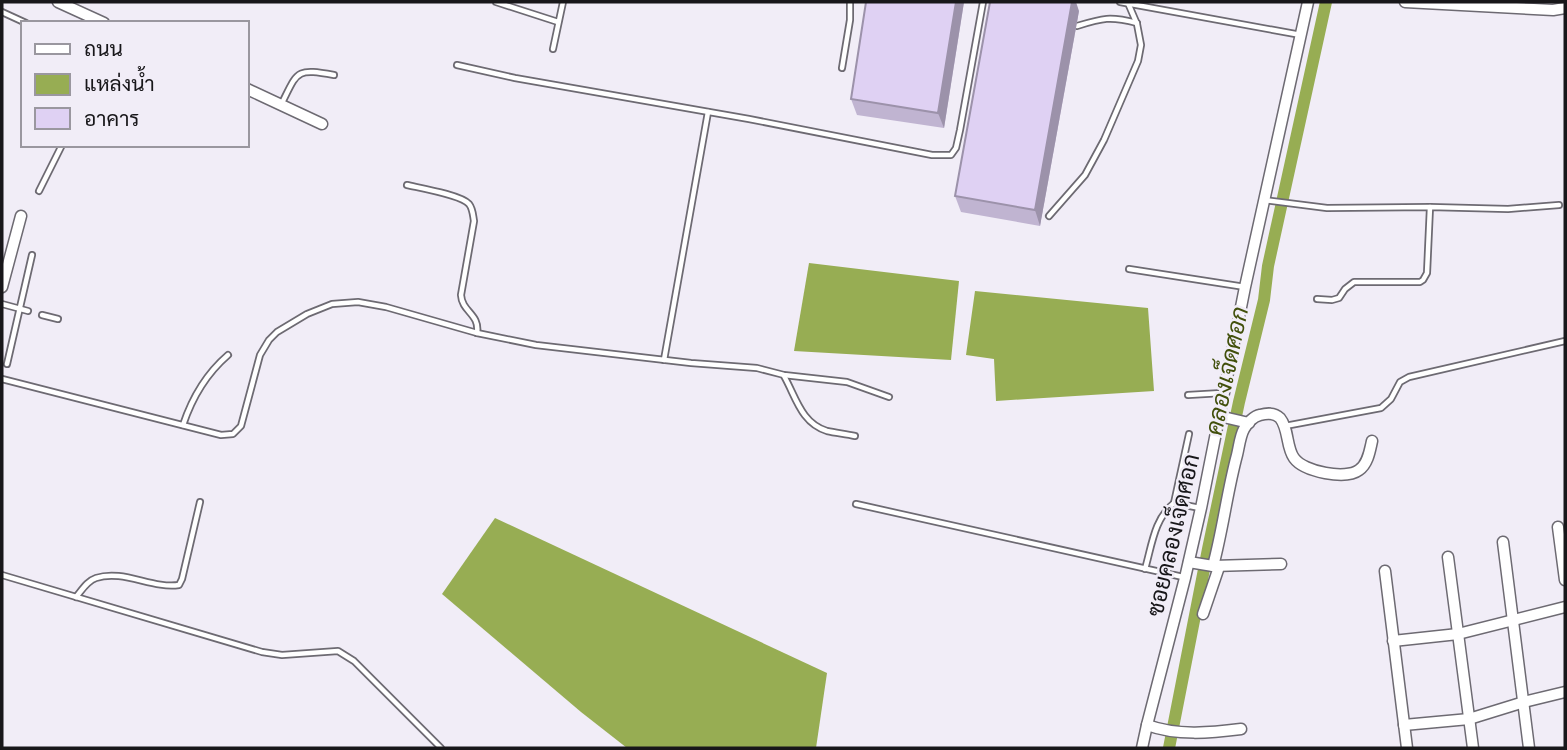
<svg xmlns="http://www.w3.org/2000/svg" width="1567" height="750" viewBox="0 0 1567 750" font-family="'Fira Sans',Sarabun,sans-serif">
<rect width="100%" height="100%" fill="#f1edf7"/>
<g fill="#97ad53">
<path d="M809,263L959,281L951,360L794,351Z"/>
<path d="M975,291L1148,308L1154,391L996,401L994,359L966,355Z"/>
<path d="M495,518L827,673L816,748H627L581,712L442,594Z"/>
</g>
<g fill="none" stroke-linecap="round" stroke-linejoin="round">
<path stroke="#97ad53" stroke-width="12" d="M1169,748L1208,549L1239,402L1264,300L1268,266L1326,2"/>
<g stroke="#6d6a72" stroke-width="8">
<g id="service">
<path d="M496,2L558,22"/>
<path d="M1120,2L1301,35"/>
<path d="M2,12L26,23"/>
<path d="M1077,26C1103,18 1110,16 1137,23"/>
<path d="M553,49L563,2"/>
<path d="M457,65L515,78L749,119L932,155H951L956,148L960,130L983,2"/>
<path d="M842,68L850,20V2"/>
<path d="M281,105C298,71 295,68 334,75"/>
<path d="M407,185C420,188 461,195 469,204C473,209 473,216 474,221L461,295C462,312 480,314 477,333"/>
<path d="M39,191L62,145"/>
<path d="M1264,200L1327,208L1430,207L1508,209L1559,205"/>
<path d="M1049,216L1085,175L1104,140L1138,61L1141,45L1137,24L1128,3"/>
<path d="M1129,269L1245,287"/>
<path d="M1317,299L1332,300L1339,298L1345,289L1354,282H1420L1423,280L1427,273L1430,207"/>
<path d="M2,304L28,311"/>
<path d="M42,315L58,319"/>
<path d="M664,360L708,112"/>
<path d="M7,364L32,255"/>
<path d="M784,376C796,397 801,423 827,431C836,433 846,434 855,436"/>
<path d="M2,379L221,435L233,434L241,426L260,355L269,340L277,332L307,314L332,304L358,302L386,307L477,333L536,345L691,363L757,368L784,375L847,382L889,397"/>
<path d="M1188,395L1222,393"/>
<path d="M183,425C192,398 206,374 228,355"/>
<path d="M1285,426L1381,408L1391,399L1400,382L1409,377L1565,341"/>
<path d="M1189,434L1174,503L1200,508"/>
<path d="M856,504L1183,577"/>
<path d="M1145,569C1152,545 1154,519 1174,503"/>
<path d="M2,575L262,652L282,655L338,651L354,661L441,748"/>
<path d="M76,597C82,590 87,581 96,578C123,569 152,589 179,585L182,579L200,502"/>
</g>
</g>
<g stroke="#6d6a72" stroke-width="13">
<g id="minor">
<path d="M58,2L104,23"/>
<path d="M1405,2L1553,10L1565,8"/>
<path d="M247,89L322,124"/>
<path d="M2,287L21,216"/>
<path d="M1219,416L1249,423"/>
<path d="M1558,527L1565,580"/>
<path d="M1503,542L1529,748"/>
<path d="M1448,557L1473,748"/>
<path d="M1189,562L1213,566C1223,529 1227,492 1237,455C1239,447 1240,436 1244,429C1247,423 1254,416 1260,415C1267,413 1274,412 1280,418C1289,429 1286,447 1294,458C1304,472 1346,480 1359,470C1368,464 1370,450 1372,441"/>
<path d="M1213,566L1281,564"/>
<path d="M1385,571L1407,748"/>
<path d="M1203,614L1219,567"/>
<path d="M1393,641L1458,634L1565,607"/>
<path d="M1147,725C1177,736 1210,733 1241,729"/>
<path d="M1404,725L1469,719L1524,702L1565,692"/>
<path d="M1142,748L1147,725L1185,578L1201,508L1245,287L1308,2"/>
</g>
</g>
<use href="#service" stroke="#fff" stroke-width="4.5"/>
<use href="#minor" stroke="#fff" stroke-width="10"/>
</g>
<g fill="#c0b4d1">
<path d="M964,2L944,128L857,115L851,99Z"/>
<path d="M1079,11L1040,226L961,212L955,196Z"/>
</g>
<g fill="#9c92aa">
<path d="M956,2H964L944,128L938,113Z"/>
<path d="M1072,2H1076L1079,11L1040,226L1035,210Z"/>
</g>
<g fill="#dfd1f3" stroke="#9c92aa" stroke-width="2">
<path d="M866,2H956L938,113L851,99Z"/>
<path d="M990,2H1072L1035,210L955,196Z"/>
</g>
<g text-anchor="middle" stroke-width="5" stroke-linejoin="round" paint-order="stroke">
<g font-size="23" fill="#18171a" stroke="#f1edf7">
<text transform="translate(1173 535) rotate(-77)" y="8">ซอยคลองเจ็ดศอก</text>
</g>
<g font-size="24" font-style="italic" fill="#414f0b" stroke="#f1edf7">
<text transform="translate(1227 371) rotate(-78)" y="8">คลองเจ็ดศอก</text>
</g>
</g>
<rect width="1567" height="750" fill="none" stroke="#18171a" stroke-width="7"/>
<rect x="21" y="21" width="228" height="126" fill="#f1edf7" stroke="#9a979f" stroke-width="2"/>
<rect x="35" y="44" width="35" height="10" fill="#ffffff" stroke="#9a979f" stroke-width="2"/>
<text x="84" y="56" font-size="21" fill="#18171a">ถนน</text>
<rect x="35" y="74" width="35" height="21" fill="#97ad53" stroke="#9a979f" stroke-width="2"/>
<text x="84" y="91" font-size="21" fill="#18171a">แหล่งน้ำ</text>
<rect x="35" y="108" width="35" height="21" fill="#dfd1f3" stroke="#9a979f" stroke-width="2"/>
<text x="84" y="126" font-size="21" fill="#18171a">อาคาร</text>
</svg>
